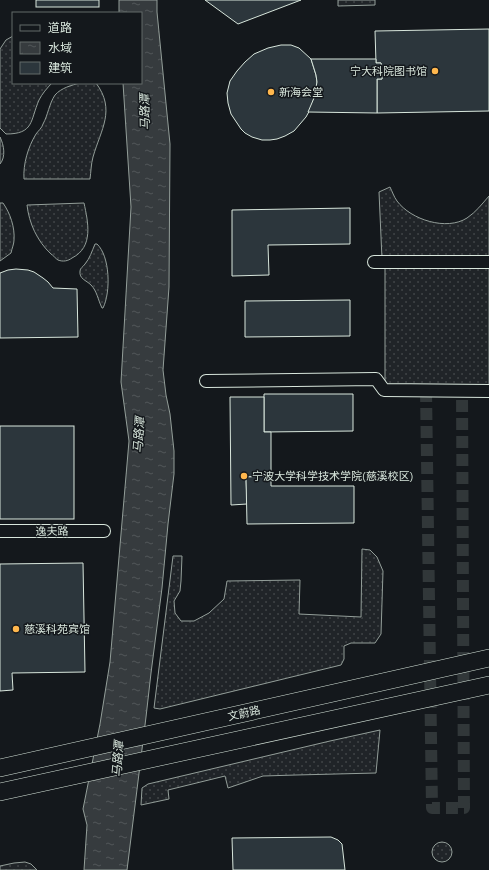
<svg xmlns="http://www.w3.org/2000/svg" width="489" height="870" viewBox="0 0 489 870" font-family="'IBM Plex Sans','Noto Sans SC',sans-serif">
<defs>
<pattern id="grass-dots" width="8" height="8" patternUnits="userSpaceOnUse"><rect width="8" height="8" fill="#202428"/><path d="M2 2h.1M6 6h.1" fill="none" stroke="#404447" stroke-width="1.8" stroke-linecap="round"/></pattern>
<pattern id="water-ripples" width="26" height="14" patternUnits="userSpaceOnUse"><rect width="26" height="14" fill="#363b3e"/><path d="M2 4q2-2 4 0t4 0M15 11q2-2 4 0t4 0" fill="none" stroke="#525759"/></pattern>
</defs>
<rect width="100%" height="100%" fill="#14181c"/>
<g fill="url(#grass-dots)" stroke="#939e99">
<path d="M338,0H375V5L338,6Z"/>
<path d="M13,36V83H52C47,88 42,94 39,100C30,121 34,134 6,134L0,128V49L6,40Z"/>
<path d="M80,83H96C116,110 101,129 93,157C91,164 91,172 90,179H24C23,164 28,147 36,134C38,131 42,128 43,124C48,115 49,104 55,95C61,88 72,85 80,83Z"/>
<path d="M0,137C4,145 6,157 0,164Z"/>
<path d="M390,187C392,191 394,197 397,201C411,220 447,231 467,218C476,212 482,204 489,196V259H382L379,192Z"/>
<path d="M0,203H3C10,213 15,227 14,240C14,244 12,248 11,253L0,261Z"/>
<path d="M84,203C88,222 94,247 72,258C68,261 63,262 58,260C56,259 53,255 51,254C37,241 29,223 27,205Z"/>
<path d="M95,244H97C110,256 111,292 103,308H102C98,300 97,291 91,285C86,280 79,279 80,271C80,268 83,267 85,264C90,258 92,251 95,244Z"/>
<path d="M385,267H489V385L385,386Z"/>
<path d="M362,549L370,550L377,557L383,571L381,634L375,643H351L344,646V659L341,665L160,709L154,708L173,556H182L181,581L180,591L174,601L175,613L181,621H194L209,613L224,599L227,581L300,580L299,614L361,617Z"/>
<path d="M380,730L376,773L296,775L263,776L228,788L225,776L168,790L169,799L141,805L142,788L148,784L330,741Z"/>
<circle cx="442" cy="852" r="10"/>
<path d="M25,862L31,864L37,870H0V866L14,863Z"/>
</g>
<path fill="url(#water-ripples)" stroke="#939e99" d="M119,0H157V12L170,144L169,287L163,370L166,395L170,414L174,451V474L168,524L162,588L151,673L146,717L127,870H84L87,825L83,809L100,724L110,662L129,441L121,382L131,207L123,83H141V13H119Z"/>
<g fill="#2c363c" stroke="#d8e6dc">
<rect x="36" y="0" width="63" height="7"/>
<path d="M205,0H301L238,24Z"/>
<path d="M489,29V111L377,113V79H382L381,63H376L375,31Z"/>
<path d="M281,45H291L299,48L311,59L316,75L317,82L316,91L311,108L306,117L294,131L285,136L277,139L270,140H262L252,137L245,133L241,129L231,114L228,103L227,93L230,81L237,71L245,62L254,54L268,48Z"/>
<path d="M311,59H376V63H381L382,79H377V113L308,112L314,98L317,82L316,75Z"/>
<path d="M350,208V244L268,245L269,275L232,276V210Z"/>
<path d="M16,269L28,270L34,272L43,278L48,282L53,288L77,289L78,337L0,338V273L8,270Z"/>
<path d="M350,300V336L245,337V301Z"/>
<path d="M264,394H353V431L264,432Z"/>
<path d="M230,397H264V432H271V476L246,477L247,504L231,505Z"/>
<rect x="0" y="426" width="74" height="93"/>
<path d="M271,476V486H354V523L247,524L246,477Z"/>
<path d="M83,563L85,672L12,673L13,690L0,691V564Z"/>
<path d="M331,837L338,840L342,844L345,870H233L232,838Z"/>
</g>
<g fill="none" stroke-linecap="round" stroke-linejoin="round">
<path stroke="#313739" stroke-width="12" stroke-dasharray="12 6" stroke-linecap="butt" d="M426,390L432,808H464L462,390"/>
<g stroke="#d8e6dc" stroke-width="14">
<g id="street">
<path d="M374,262H489"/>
<path d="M206,381L376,379L384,390L489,391"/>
<path d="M0,531H104"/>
</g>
</g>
<g stroke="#d8e6dc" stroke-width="18">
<g id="secondary">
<path d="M0,768L489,658"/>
<path d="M0,792L489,685"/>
</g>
</g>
<use href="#street" stroke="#14181c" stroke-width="12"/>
<use href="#secondary" stroke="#14181c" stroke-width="17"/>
</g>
<g fill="#ffb74d" stroke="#14181c" stroke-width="1.5">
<circle cx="435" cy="71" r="4"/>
<circle cx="271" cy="92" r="4"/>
<circle cx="244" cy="476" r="4"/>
<circle cx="16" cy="629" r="4"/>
</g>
<g text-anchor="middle" stroke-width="3" stroke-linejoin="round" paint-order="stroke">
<g font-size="11" fill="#d8e6dc" stroke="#14181c" text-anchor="start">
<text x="427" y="75" text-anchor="end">宁大科院图书馆</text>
<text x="279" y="96">新海会堂</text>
<text x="252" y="480">宁波大学科学技术学院(慈溪校区)</text>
<text x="24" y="633">慈溪科苑宾馆</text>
</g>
<g font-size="11" fill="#d8e6dc" stroke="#14181c">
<text transform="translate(52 531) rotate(-1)" y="4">逸夫路</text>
<text transform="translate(244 713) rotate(-13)" y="4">文蔚路</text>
</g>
<g font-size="12" font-style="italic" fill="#d8e6dc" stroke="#14181c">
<text transform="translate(145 112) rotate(-91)" y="4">马路潭</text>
<text transform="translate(139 435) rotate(-86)" y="4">马路潭</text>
<text transform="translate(118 759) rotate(-86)" y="4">马路潭</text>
</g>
</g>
<rect x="12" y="12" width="130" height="72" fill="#14181c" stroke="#626a69"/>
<rect x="20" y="25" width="20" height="6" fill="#14181c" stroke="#626a69"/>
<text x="48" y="32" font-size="12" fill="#d8e6dc">道路</text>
<rect x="20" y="42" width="20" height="12" fill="url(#water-ripples)" stroke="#626a69"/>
<text x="48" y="52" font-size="12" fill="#d8e6dc">水域</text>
<rect x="20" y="62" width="20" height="12" fill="#2c363c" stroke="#626a69"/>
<text x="48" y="72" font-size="12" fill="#d8e6dc">建筑</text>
</svg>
